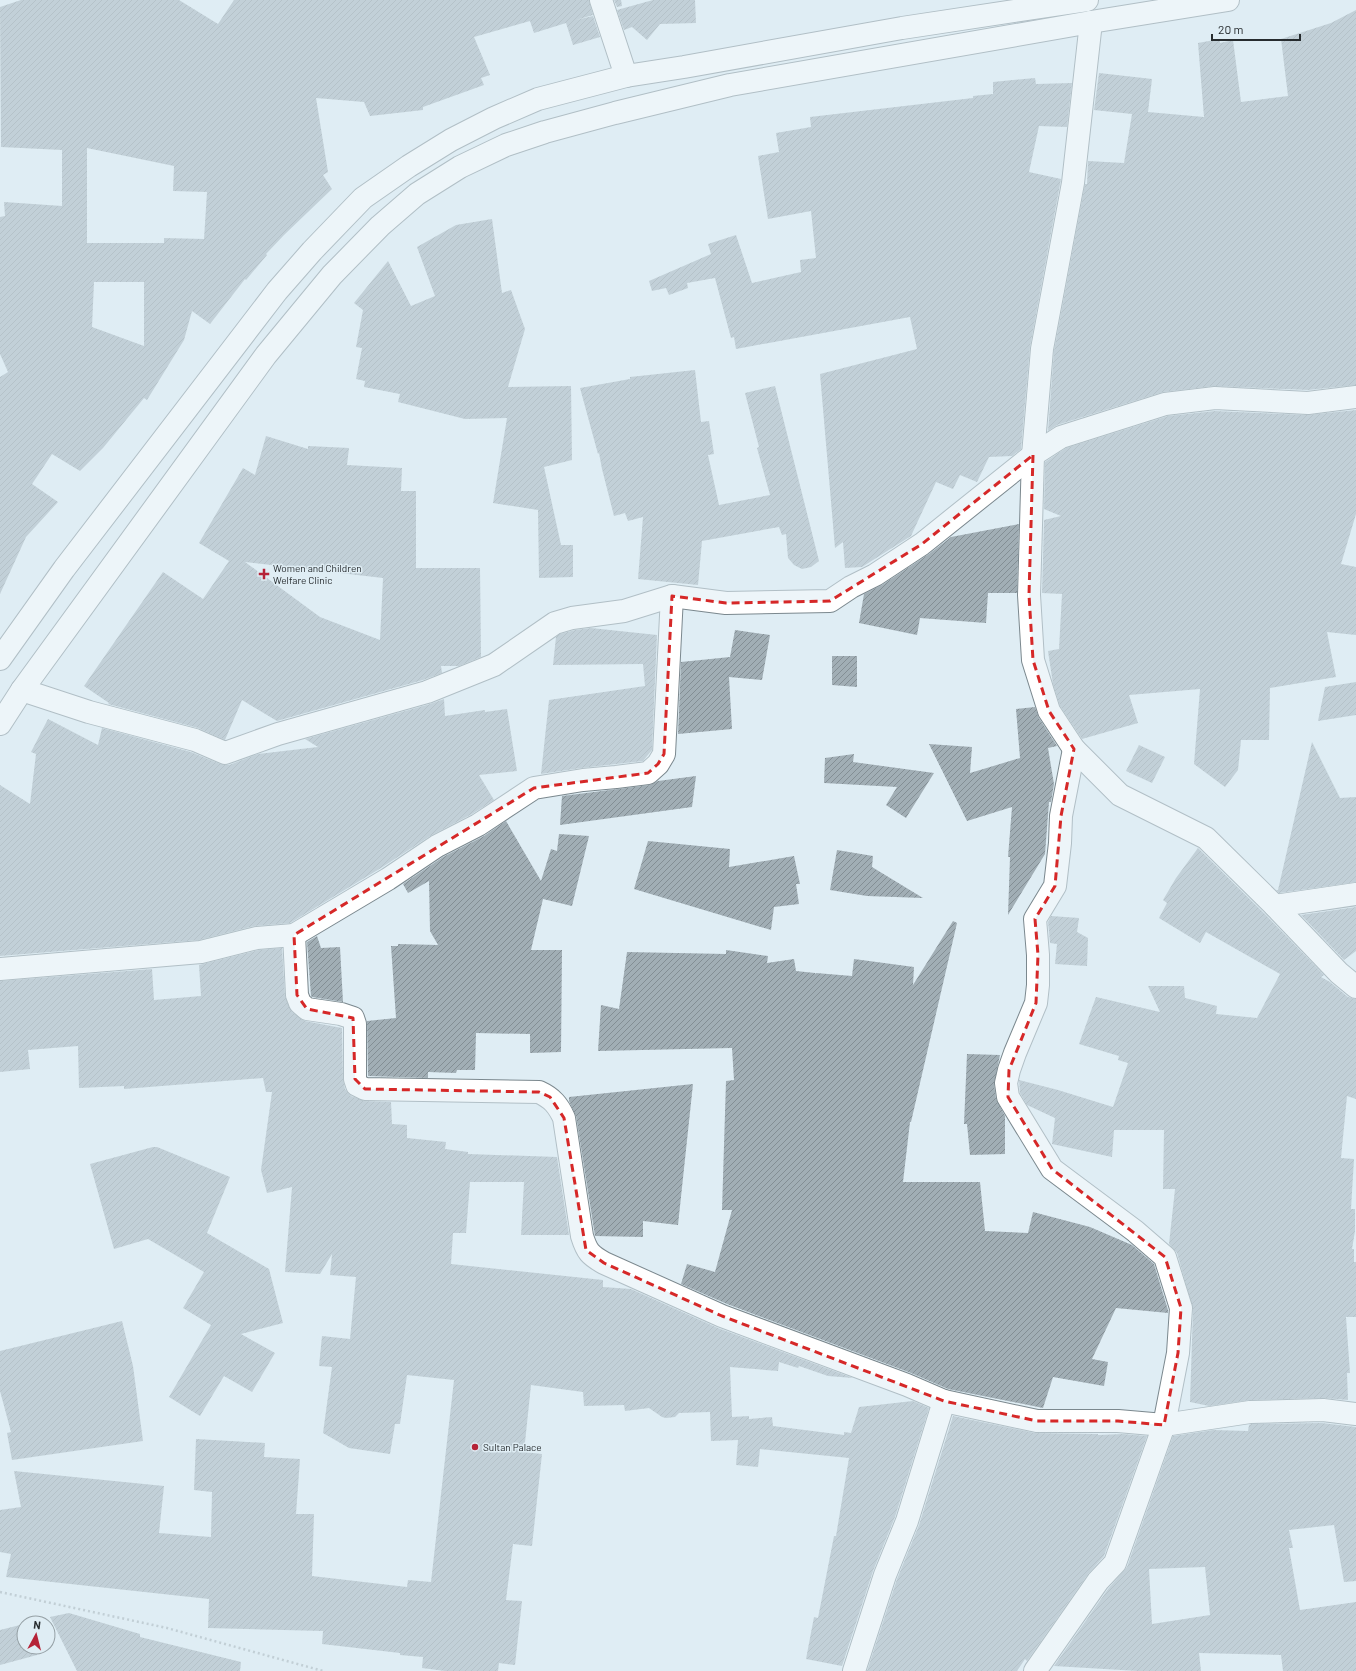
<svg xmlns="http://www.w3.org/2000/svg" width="1356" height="1671" viewBox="0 0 1356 1671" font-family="Barlow,sans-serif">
<defs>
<pattern id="building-hatch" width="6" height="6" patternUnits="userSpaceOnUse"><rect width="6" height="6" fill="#a1aeb5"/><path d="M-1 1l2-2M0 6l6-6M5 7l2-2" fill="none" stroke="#838e94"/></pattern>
</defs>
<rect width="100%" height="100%" fill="#dfedf4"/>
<g fill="url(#building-hatch)" fill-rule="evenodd">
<path d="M21,0H179L218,24L234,0H589L593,15L576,20L593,16L600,37L573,45L566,23L534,33L530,21L474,37L490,75L481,78L484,85L423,107V110L370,116L364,102L316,98L328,172L323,175L332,189L284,235L266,254L267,255L246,280L245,279L210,324L192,311L184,340L147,400L144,398L103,448L80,471L52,454L32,484L58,502L26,537L0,594V377L8,372L0,354V217L5,216L4,202L62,206V150L1,147L0,7ZM87,148L174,166L173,191L207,192L204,239L164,238V243H87ZM94,282H144V346L92,327Z"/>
<path d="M614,0H621L622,6L617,7Z"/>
<path d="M653,0H695L696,23L660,24L647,40L632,27L624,30L617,10Z"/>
<path d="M1356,10V385L1308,390L1214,386L1163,392L1057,425L1048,431L1054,351L1085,184H1087L1088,161L1124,163L1132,114L1094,110L1099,73L1152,79L1148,112L1204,117L1198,43L1220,39V43L1233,40L1241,102L1288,96L1281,39L1331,23Z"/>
<path d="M1035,78L1036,84L1072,83L1067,127L1039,126L1029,172L1061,179L1030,347L1021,449L1012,456L989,457L977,482L960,475L953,489L936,482L911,536L862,567L845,568L843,542L835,548L820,374L917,349L910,317L736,349L734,337L731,338L715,278L687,283L688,288L669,295L666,288L652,291L649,281L711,254L708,244L736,235L752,283L801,272L800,260L816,258L811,211L768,219L758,156L779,152L776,133L811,127L810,117L973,98V96L993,94V82Z"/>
<path d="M492,219L502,293L511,290L525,329L508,387L571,386L572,460L544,467L561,545H573V577L539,578L538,510L493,503L507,418L465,419L398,402L400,394L364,387L365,381L356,379L362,348L356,347L363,310L354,303L388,261L411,306L435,296L417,247L456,225Z"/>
<path d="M695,370L701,422L709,421L714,454L708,455L719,505L770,495L757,448L759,447L745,393L775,386L819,561L811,567L802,569L794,565L788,558L786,534L782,535L779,527L702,541L698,585L638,579L643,517L628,521L625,513L614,516L602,469L599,453L598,454L580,388L630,379V377Z"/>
<path d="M1356,410V514L1341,564L1356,567V635L1327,632L1336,677L1270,688L1269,740H1241L1238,770L1225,787L1194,764L1200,689L1129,695L1138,723L1082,739L1060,706L1053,684L1048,651L1059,649L1062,594L1042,593L1044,520L1061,516L1044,509L1045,462L1066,448L1168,416L1215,411L1307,415Z"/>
<path d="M266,436L308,449V446L349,448L347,465L402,468L401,491H416V568H480L481,657L459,666H441L442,673L423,680L277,721L242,700L225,740L198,728L108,704L109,703L84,686L163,572L203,599L229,561L199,543L243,468L255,475ZM245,562L383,578L380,640L320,617Z"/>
<path d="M1019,524L1017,593H988L986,623L920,618L917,635L859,623L864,594L882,585L929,554L951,537Z"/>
<path d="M591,628L657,635L652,750L643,761L581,768L541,774L549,700L645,686L643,664L553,665L556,637L560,634L575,630Z"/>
<path d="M735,630L770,635L762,680L729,677L732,729L678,734L681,662L730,657Z"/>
<path d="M832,656H857V687L832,685Z"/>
<path d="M1356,682V715L1318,721L1325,687Z"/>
<path d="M444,699L445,716L485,710V712L507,709L517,771L479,775L494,800L472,814L430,836L381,868L290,923L254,926L199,940L0,956V785L30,804L36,754L31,752L48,719L98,745L102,728L191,752L220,764L229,765L258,754L318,747L305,739L430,704Z"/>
<path d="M1035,707L1039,718L1057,746L1048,748L1054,784L1051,802H1049L1045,854L1008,915L1010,857H1008L1012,807L967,821L929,744L972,747L970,773L1020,758L1016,709Z"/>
<path d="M1312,742L1340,798L1356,797V882L1279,893L1276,890H1278Z"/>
<path d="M1139,745L1165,757L1152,783L1126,771Z"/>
<path d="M854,754L853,762L934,773L906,818L886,805L897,787L824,783L825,758Z"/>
<path d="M696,776L692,807L560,825L562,796L650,785L658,781Z"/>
<path d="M506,821L541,881L551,849L557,851L559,834L589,836L572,906L543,899L531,950H562L561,1052L530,1053V1034L476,1033L475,1070H457L456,1073L428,1072V1078L368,1076L367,1021L396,1018L391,946H398V944L438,945L430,931L429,881L408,893L403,884L443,857L484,836Z"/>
<path d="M648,841L730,849L729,867L794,856L800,884H796L799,904L774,907L771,930L634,889Z"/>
<path d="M1198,848L1266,915L1324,975L1321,977L1330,982L1348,997L1356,999V1099L1347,1096L1341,1158L1354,1159L1351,1209H1355V1231L1352,1249H1354V1262H1356V1317H1346L1350,1373H1347L1348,1400L1323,1398L1250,1400L1209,1406L1190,1402L1193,1309L1177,1253L1169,1244L1175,1189H1163L1164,1130H1114L1112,1157L1052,1144L1055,1118L1027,1105L1020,1093L1019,1080L1058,1090L1113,1107L1128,1063L1118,1060L1119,1056L1079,1044L1096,997L1160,1012L1148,986H1184L1185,998L1217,1006L1216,1014L1257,1018L1280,974L1206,932L1200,943L1159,918L1167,903L1163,900L1176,878Z"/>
<path d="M837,850L873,856L872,867L923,898L867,896L830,890Z"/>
<path d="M1356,907V951L1344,960L1301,915Z"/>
<path d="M1051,916L1079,918L1077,932L1088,938L1087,966L1055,964L1057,944L1050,943L1048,922Z"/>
<path d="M953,921L957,923L911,1122H910L903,1182H980L985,1231L1028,1233L1033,1212L1090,1227L1132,1245L1154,1264L1168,1310V1313L1116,1308L1092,1359L1108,1362L1104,1386L1053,1377L1043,1408L948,1389L911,1373L727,1304L681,1284L687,1264L715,1272L732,1210H722L726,1081L734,1080L732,1048L598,1051L601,1005L619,1009L627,952L726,954V950L768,956L767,963L794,959L796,971L815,973L816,974V973L852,976L854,959L914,967L913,985Z"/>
<path d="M317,936L321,948L340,947L343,1002L312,997L311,996L307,942Z"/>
<path d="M282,948L285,996L292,1012L305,1021L342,1028L343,1079L345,1089L351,1096L364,1101L391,1102L392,1124L407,1125V1138L446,1142L445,1149L468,1152V1154L557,1157L569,1235H521L524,1182H470L466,1233H453L451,1264L603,1280V1287L631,1289L718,1328L853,1378L828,1376L799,1366L798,1368L779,1362L778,1371L730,1367L732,1417L749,1416V1419L772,1417L773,1426L844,1435V1432L851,1433L859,1407L913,1401L929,1408L895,1517L873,1571L842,1666L806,1659L814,1617L818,1618L834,1536H836L849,1458L760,1449L758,1467L736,1465L738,1440L711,1441L710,1412L679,1413L675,1417L666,1418L662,1417L649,1408L625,1411L624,1405L584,1406L583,1392L531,1385L524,1452L542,1454L532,1546L513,1544L506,1600L522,1601L515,1665L499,1663L498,1671H445L422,1668L423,1657L400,1655V1653L322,1644L323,1631L208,1628L209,1599L6,1577L11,1554L0,1552V1510L21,1507L14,1471L164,1486L159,1533L211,1537L212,1492L194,1490L196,1439L265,1443L264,1457L300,1459L296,1514H314L312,1576L407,1587L408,1580L431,1582L454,1380L407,1375L400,1424H395L390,1454L349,1448L323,1433L332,1367L319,1366L322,1336L350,1339L356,1277L330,1275L332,1254L320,1274L285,1272L292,1187L267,1193L261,1170L272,1092H266L263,1078L124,1089V1086L79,1088L78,1046L28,1050L30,1069L0,1072V981L152,969L154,1000L201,996L199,965L259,950Z"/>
<path d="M967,1054L1000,1055L994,1084L996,1099L1005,1116V1154L970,1155L967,1124H964Z"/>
<path d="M693,1084L678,1225L643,1221V1237L595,1236L576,1116L569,1101V1097Z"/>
<path d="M153,1147H157L230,1177L207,1233L269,1269L283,1323L241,1334L275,1353L252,1392L224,1376L200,1416L169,1397L211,1325L183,1308L204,1272L148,1239L114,1249L90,1164Z"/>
<path d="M122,1321L133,1366L143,1441L12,1460L7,1433L11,1432L0,1391V1351Z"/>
<path d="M953,1416L1035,1433L1098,1434V1435L1123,1434L1147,1436L1104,1556L1088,1574L1027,1661L1025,1659L1017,1671H867L897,1579L919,1525Z"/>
<path d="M1322,1423L1356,1427V1581L1344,1582L1334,1525L1289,1530L1293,1548H1289L1300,1610L1356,1602V1671H1283L1281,1655L1199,1653L1201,1671H1138L1054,1666L1108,1589L1127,1567L1173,1436L1213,1430L1248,1431L1249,1425L1251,1424ZM1205,1567L1210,1615L1152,1624L1149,1569Z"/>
<path d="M69,1613L140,1634V1637L241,1662L240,1671H77L50,1617Z"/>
<path d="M24,1624V1647H37V1655L0,1665V1630Z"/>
</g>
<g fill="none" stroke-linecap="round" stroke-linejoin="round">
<g stroke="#7b888e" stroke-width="24">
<g id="minor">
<path d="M601,0L626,76"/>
<path d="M1091,22L1073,183L1042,349L1033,455L1029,595L1033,660L1049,711L1074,749L1120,795L1206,838L1275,906L1339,973L1356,987"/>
<path d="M22,690L89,712L195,740L225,753L278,734L427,692L494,665L555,623L572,618L624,611L672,596L726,603L830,601L851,587L875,575L922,544L1033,455L1061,437L1165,404L1215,398L1308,403L1356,397"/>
<path d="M1275,906L1356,894"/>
<path d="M294,935L297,995L300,1003L307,1009L341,1014L353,1018L355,1024V1079L357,1085L365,1089L539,1092C552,1098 558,1105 564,1118L582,1236C587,1252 590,1255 604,1263L722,1316L907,1385L944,1401L1037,1421H1118L1164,1425L1250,1412L1323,1410L1356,1414"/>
<path d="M0,969L201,952L257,938L294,935L388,879L437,846L478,825L534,788L583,780L616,777L648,773L658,764L664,754L672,596"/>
<path d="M854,1671L885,1575L907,1521L944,1401"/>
<path d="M1035,1671L1098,1581L1115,1563L1164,1425L1178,1353L1181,1308L1165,1257L1135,1231L1052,1169L1008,1097L1006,1083L1009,1070L1015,1053L1036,1003L1038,985V955L1035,919L1055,886L1060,843L1061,816L1074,749"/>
</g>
</g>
<g stroke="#7b888e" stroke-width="24">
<g id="trunk">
<path d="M0,659L64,569L277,291L312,251L363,198L409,166L451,140L494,118L538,99L626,76L684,67L902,28L1087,0"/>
<path d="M0,724L22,690L266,355L332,275L380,226L417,194L460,167L506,145L545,132L615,113L730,85L1091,22L1228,0"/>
</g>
</g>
<path stroke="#9faab0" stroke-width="2.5" stroke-dasharray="2 3" stroke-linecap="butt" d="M0,1592L167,1628L323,1671"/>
<use href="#minor" stroke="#fff" stroke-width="22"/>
<use href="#trunk" stroke="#fff" stroke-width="22"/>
</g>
<path d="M0 0H1356V1671H0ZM1033,455L1029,595L1033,660L1049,711L1074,749L1061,816L1055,886L1035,919L1038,955L1036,1003L1009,1070L1008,1097L1052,1169L1165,1257L1181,1308L1178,1353L1164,1425L1118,1421H1037L944,1401L722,1316L604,1263L586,1250L564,1118L550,1097L539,1092L365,1089L355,1079L353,1018L307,1009L297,995L294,935L534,788L648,773L658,764L664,754L672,596L726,603L830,601L922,544Z" fill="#dfedf4" fill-opacity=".55" fill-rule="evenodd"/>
<path fill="none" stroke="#d62828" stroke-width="3" stroke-dasharray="8 5" stroke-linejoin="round" d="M1033,455L1029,595L1033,660L1049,711L1074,749L1061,816L1055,886L1035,919L1038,955L1036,1003L1009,1070L1008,1097L1052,1169L1165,1257L1181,1308L1178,1353L1164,1425L1118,1421H1037L944,1401L722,1316L604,1263L586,1250L564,1118L550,1097L539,1092L365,1089L355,1079L353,1018L307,1009L297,995L294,935L534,788L648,773L658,764L664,754L672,596L726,603L830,601L922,544Z"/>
<g fill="#b52338" stroke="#dfedf4" stroke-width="1.5">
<path d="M262 568h4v4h4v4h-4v4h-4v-4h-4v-4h4z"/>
<circle cx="475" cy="1447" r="4"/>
</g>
<g text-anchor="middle" stroke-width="3" stroke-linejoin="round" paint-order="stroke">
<g font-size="10" fill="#272c2f" stroke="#dfedf4" text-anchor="start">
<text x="273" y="572">Women and Children<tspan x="273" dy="12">Welfare Clinic</tspan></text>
<text x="483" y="1451">Sultan Palace</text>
</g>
</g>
<g transform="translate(36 1635) rotate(7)"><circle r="19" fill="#dfedf4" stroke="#95a0a5"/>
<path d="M0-3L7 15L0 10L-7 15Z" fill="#b52338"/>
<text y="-6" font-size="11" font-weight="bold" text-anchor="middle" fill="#272c2f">N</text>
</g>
<path d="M1212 34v6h88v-6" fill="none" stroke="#272c2f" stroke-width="2"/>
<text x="1218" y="34" font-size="12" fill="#272c2f" stroke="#dfedf4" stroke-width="3" paint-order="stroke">20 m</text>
</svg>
